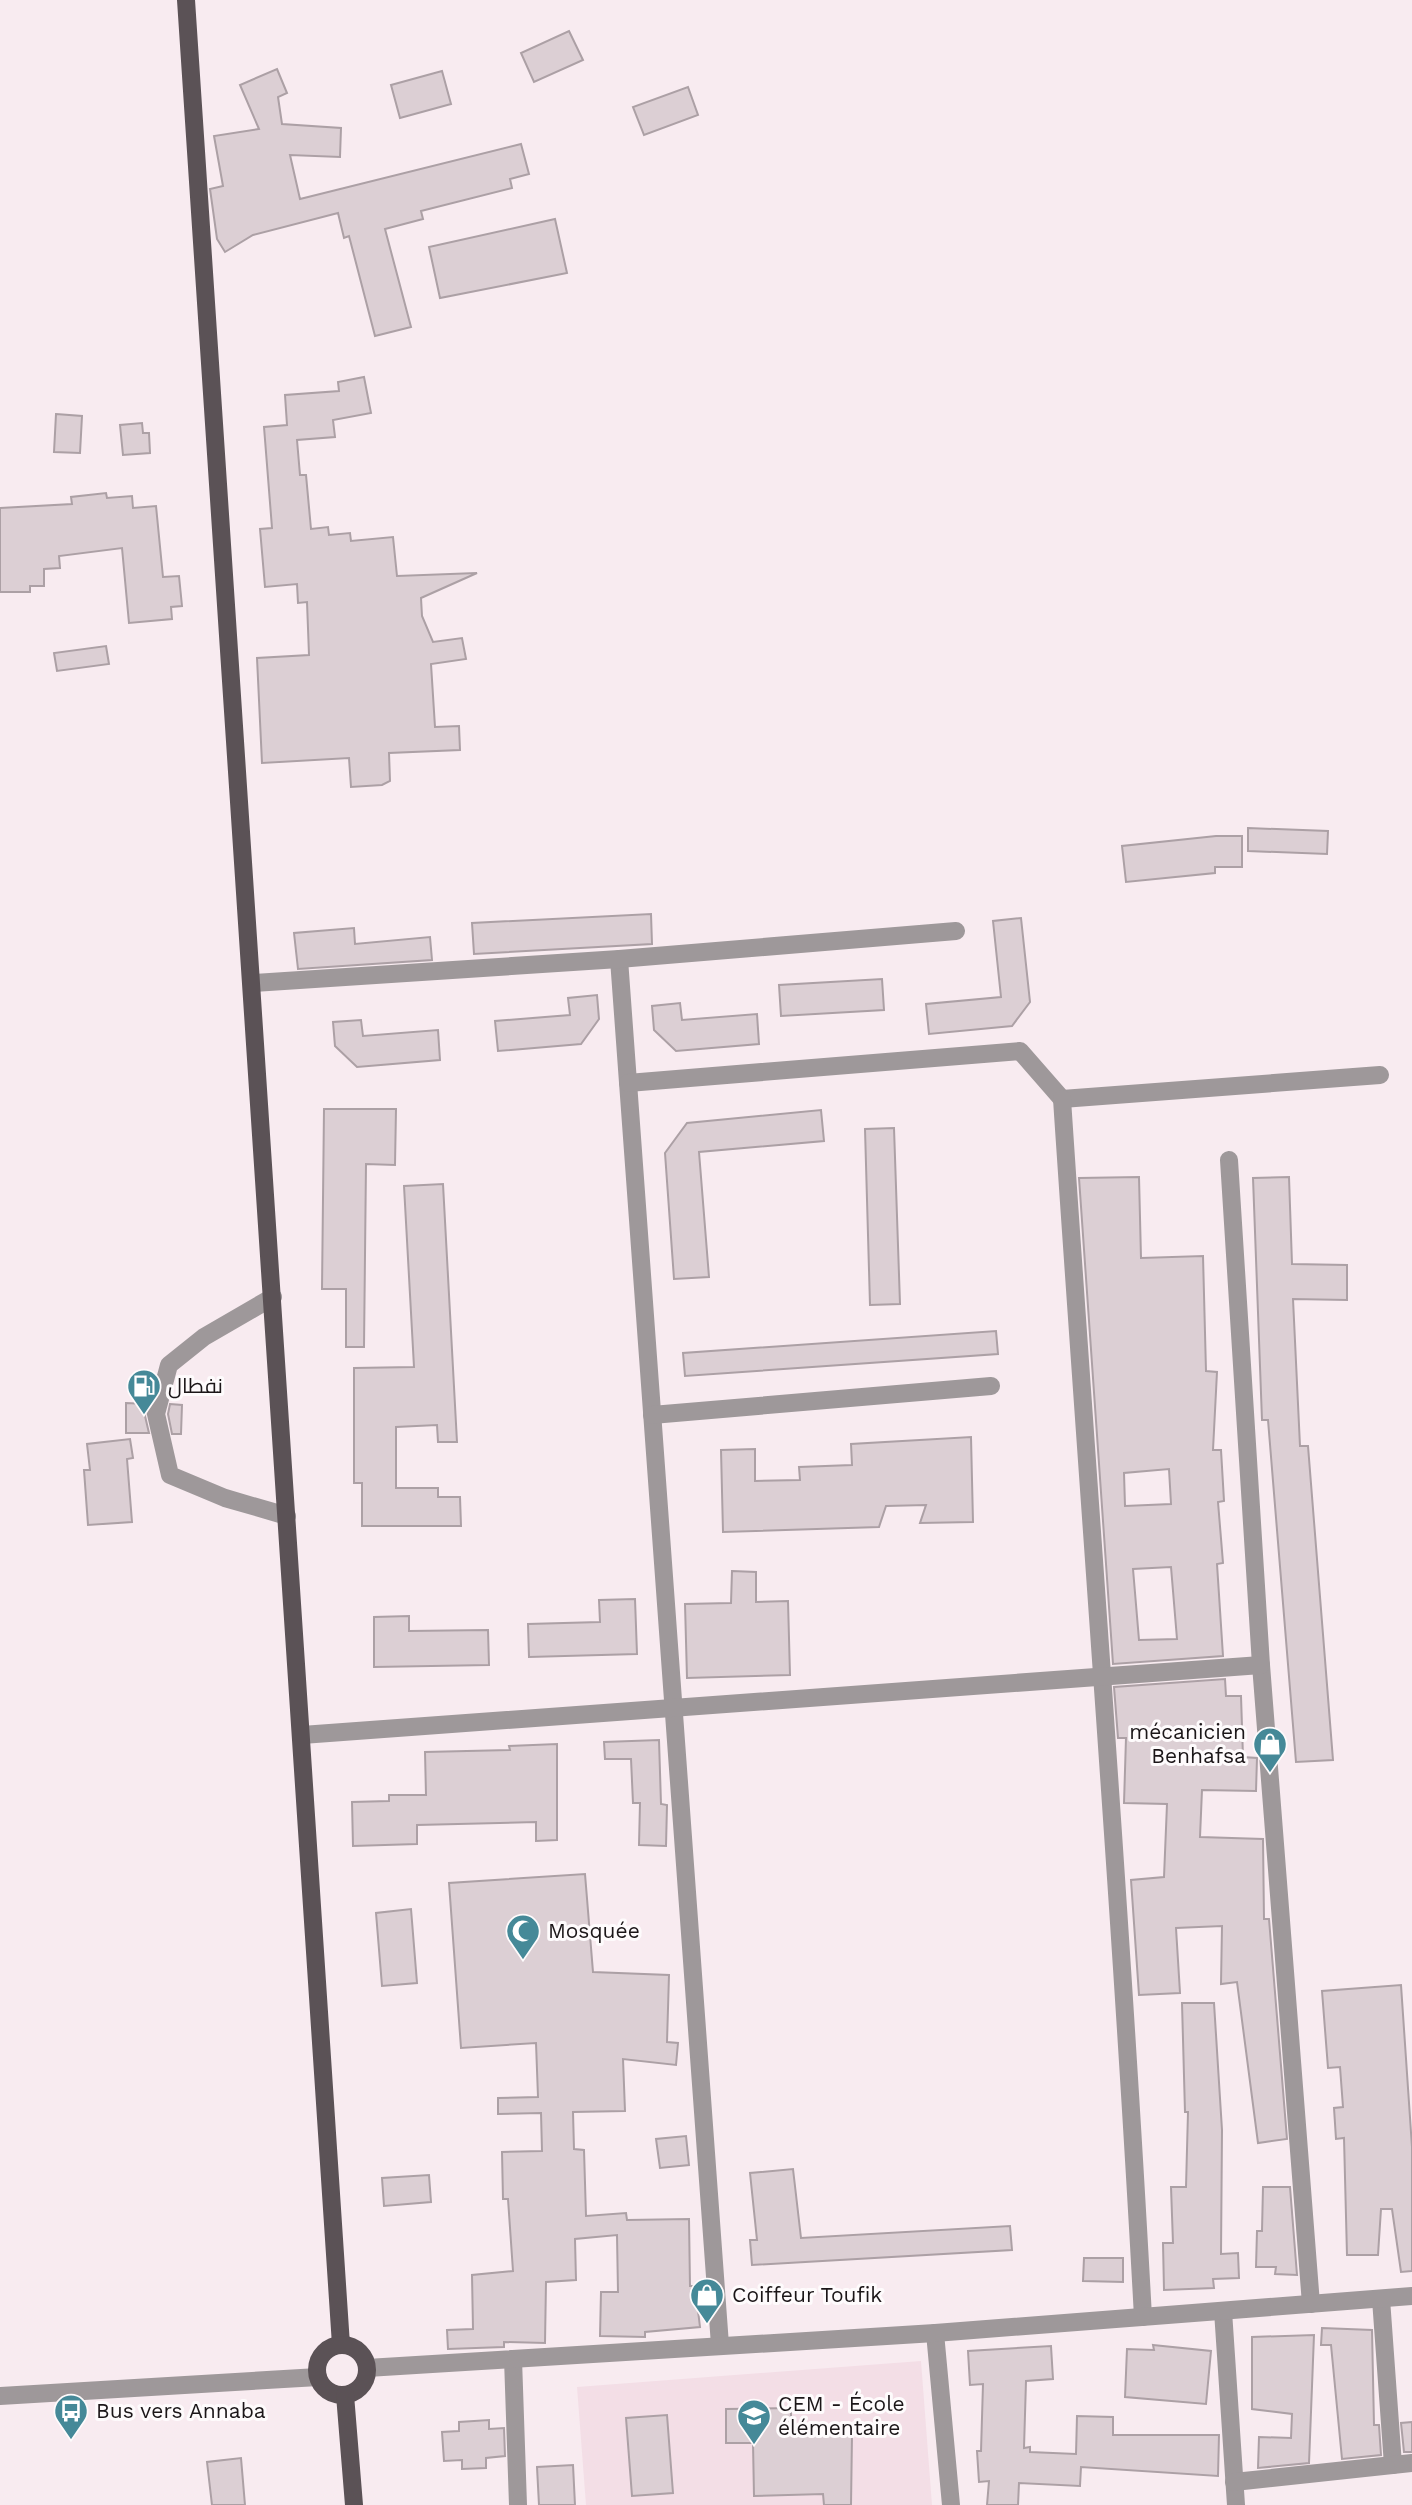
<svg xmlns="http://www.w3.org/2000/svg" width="1412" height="2505" viewBox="0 0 1412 2505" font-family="'Work Sans',Cairo,sans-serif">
<rect width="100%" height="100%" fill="#f8ebf0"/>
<path fill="#f3dee6" d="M921,2361L932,2505H586L577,2387Z"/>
<g fill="#dccfd4" stroke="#aca0a5" stroke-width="2" fill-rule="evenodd">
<path d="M569,31L583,60L534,82L521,53Z"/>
<path d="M277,69L287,93L278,97L282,124L341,128L340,157L290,155L300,199L521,144L529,174L510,179L512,188L421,211L423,219L385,229L411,327L375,336L349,236L344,238L338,213L253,235L225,252L217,239L210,189L223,186L214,136L259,129L240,85Z"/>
<path d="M442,71L451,104L400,118L391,85Z"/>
<path d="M688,87L698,115L644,135L633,107Z"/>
<path d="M555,219L567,273L440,298L429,247Z"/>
<path d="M364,377L371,413L333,420L335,437L297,440L300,475H306L311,529L328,527L329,535L350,533L351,541L393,537L397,576L477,573L421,598L422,616L433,642L462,638L466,659L431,664L435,727L459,726L460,750L389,753L390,781L382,785L351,787L349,758L262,763L257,658L309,655L307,602L298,603L297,584L265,587L260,529L272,528L264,427L287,425L285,395L339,391L338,382Z"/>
<path d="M56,414L82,416L80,453L54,452Z"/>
<path d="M142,423L143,433H149L150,453L123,455L120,425Z"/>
<path d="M106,493L107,498L132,496L133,508L156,506L163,577L179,576L182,606L171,607L172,619L129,623L122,548L59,556L60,568L44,569V586H30V592H0V508L72,504L71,497Z"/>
<path d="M106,646L109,664L57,671L54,653Z"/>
<path d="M1248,828L1328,831L1327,854L1248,851Z"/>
<path d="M1216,836H1242V867H1215V873L1126,882L1122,846Z"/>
<path d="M651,914L652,944L474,954L472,923Z"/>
<path d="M1021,918L1030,1002L1012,1026L929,1034L926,1004L1001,997L993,921Z"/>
<path d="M354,928L355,944L430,937L432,960L298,969L294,933Z"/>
<path d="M882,979L884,1010L781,1016L779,985Z"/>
<path d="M597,995L599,1019L581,1044L498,1051L495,1021L570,1015L568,998Z"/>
<path d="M680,1003L682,1020L757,1014L759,1044L676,1051L654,1030L652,1006Z"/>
<path d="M361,1020L363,1036L438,1030L440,1060L357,1067L335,1046L333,1022Z"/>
<path d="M324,1109H396L395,1165L366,1164L364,1347H346V1289H322Z"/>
<path d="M821,1110L824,1141L699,1152L709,1277L674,1279L665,1153L687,1123Z"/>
<path d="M894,1128L900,1304L870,1305L865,1129Z"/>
<path d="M1139,1177L1141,1258L1203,1256L1206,1371L1217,1372L1213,1450H1221L1224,1501L1218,1502L1223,1563L1217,1564L1223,1656L1113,1664L1079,1178ZM1169,1469L1171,1504L1125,1506L1124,1473ZM1171,1567L1177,1639L1139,1640L1133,1569Z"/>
<path d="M1289,1177L1292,1264L1347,1265V1300L1293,1299L1300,1446H1308L1333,1760L1296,1762L1268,1420H1262L1253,1178Z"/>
<path d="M443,1184L457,1442H438L437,1425L396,1427V1488H438V1497H460L461,1526H362V1483H354V1368L414,1367L404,1186Z"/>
<path d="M996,1331L998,1354L685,1376L683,1353Z"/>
<path d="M126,1403L147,1404L145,1416L149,1433H126Z"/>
<path d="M170,1404L182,1405L181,1434H172L168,1414Z"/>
<path d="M971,1437L973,1522L920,1523L926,1505L886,1506L879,1527L723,1532L721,1450L755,1449V1481L800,1480L799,1467L852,1465L851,1444Z"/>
<path d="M130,1439L133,1458L127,1459L132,1522L88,1525L84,1470H90L87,1444Z"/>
<path d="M732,1571L756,1572V1602L788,1601L790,1675L687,1678L685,1604L731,1603Z"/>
<path d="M635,1599L637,1654L529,1657L528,1624L600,1622L599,1600Z"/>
<path d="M409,1616V1631L488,1630L489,1665L374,1667V1617Z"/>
<path d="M1225,1679L1226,1696H1241L1243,1757L1257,1758L1256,1791L1202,1790L1200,1837L1263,1839L1264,1919H1269L1287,2139L1258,2143L1237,1982L1221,1984L1222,1926L1176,1928L1180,1993L1139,1995L1131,1880L1164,1877L1167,1804L1124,1803L1126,1738H1118L1114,1687Z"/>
<path d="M659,1740L661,1804L667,1805L666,1846L639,1845L640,1803H633L631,1759H605L604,1742Z"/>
<path d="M557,1744V1840L536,1841V1822L417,1825V1844L353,1846L352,1802L389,1801V1795H426L425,1752L510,1750L509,1746Z"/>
<path d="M585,1874L593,1972L669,1975L667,2042L678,2043L676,2065L623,2059L625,2111L573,2112L574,2149L584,2150L586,2216L626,2213L627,2220L689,2219L690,2286H695L700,2327L645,2332V2337L600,2336L601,2292H618L617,2235L575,2239L576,2280L546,2282L545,2343L504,2342V2347L448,2349L447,2330L473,2329L472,2275L513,2271L508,2199H503L502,2152L542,2151L541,2113L498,2114V2098L538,2097L536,2043L461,2048L449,1883Z"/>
<path d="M411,1909L417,1983L382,1986L376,1913Z"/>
<path d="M1401,1985L1412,2147V2271L1401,2272L1392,2209H1381L1378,2255H1347L1344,2138L1336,2139L1334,2108L1343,2107L1340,2067L1328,2068L1322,1991Z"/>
<path d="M1182,2003H1214L1222,2130L1221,2254L1238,2253L1239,2278L1213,2279L1214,2288L1164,2290L1163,2243H1173L1171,2187H1186L1188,2112H1185Z"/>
<path d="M686,2136L689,2165L660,2168L656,2139Z"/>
<path d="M793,2169L801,2238L1010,2226L1012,2250L752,2265L750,2240H757L750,2173Z"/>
<path d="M429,2175L431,2202L384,2206L382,2178Z"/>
<path d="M1263,2187H1290L1297,2275L1275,2274L1276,2267H1256L1257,2231H1262Z"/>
<path d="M1084,2258H1123V2282L1083,2281Z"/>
<path d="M1322,2328L1372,2330L1374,2425H1379L1381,2455L1342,2459L1331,2345H1321Z"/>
<path d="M1314,2335L1309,2463L1258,2468L1259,2437L1291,2438L1292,2414L1252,2409V2337Z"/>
<path d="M1153,2345L1211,2351L1206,2404L1125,2397L1127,2349L1154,2350Z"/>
<path d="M1051,2346L1053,2379L1026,2381L1024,2448L1030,2447V2452L1076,2454L1077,2416L1113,2417V2435H1219L1218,2476L1081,2467L1080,2486L1019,2483L1018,2505H987L989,2481L979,2482L977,2451H981L983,2384L970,2385L968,2351Z"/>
<path d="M791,2408V2434L852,2435L851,2505H824L823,2494L754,2496L753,2443H726V2409Z"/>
<path d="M667,2415L673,2493L632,2496L626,2418Z"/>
<path d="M489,2420V2429L504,2428L505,2456L486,2458V2468L462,2469V2460L444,2461L442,2432L459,2431V2422Z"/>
<path d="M1412,2422V2452H1404L1401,2423Z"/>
<path d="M241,2458L245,2505H212L207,2462Z"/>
<path d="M573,2465L575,2505H539L537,2467Z"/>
</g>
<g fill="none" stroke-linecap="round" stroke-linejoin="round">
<g stroke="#9e989a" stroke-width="18">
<path d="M619,959L720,2345"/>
<path d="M253,983L619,959L956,931"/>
<path d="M628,1083L1020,1051L1062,1099L1380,1075"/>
<path d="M1062,1099C1089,1505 1121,1911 1143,2317"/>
<path d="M1229,1160L1261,1665L1311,2304"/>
<path d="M273,1297L204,1337L169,1365L156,1414L170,1475L225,1498L287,1516"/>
<path d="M652,1415L991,1386"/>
<path d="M302,1735L1261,1665"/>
<path d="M1381,2299L1393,2465"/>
<path d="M1223,2311L1236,2505"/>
<path d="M935,2333L951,2505"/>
<path d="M513,2359L518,2505"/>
<path d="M367,2368L935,2333L1412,2296"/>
<path d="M0,2396L318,2377"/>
<path d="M1234,2482L1412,2463"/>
</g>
<g stroke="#5b5256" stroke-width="18">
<path d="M186,0L341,2345"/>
<circle cx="342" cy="2370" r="25"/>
<path d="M345,2395L354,2505"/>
</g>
</g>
<defs>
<g id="fuel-pin" transform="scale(1.75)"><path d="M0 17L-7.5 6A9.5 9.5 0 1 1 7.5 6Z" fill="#458998" stroke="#fefbfc"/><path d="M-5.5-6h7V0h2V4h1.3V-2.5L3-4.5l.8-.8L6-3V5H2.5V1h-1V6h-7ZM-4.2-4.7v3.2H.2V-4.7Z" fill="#fff"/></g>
<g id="shop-pin" transform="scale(1.75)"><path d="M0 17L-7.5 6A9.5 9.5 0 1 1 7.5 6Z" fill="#458998" stroke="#fefbfc"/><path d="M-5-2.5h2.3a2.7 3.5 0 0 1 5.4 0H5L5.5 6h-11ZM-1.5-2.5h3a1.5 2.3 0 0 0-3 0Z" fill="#fff"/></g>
<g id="mosque-pin" transform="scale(1.75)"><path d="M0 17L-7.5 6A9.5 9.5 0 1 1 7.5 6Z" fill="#458998" stroke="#fefbfc"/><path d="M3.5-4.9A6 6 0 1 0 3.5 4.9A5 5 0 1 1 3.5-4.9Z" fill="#fff"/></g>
<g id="bus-pin" transform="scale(1.75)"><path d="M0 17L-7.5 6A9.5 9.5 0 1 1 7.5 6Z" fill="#458998" stroke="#fefbfc"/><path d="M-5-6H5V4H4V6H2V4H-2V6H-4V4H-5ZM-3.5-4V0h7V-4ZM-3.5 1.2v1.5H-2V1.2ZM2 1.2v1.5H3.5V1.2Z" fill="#fff"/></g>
<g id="school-pin" transform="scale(1.75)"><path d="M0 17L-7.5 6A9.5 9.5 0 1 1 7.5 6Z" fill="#458998" stroke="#fefbfc"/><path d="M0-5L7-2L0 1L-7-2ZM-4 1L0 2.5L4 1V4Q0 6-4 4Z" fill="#fff"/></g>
</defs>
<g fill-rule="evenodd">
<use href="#fuel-pin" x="144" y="1386"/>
<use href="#shop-pin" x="1270" y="1744"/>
<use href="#mosque-pin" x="523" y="1931"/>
<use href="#shop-pin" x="707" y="2295"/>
<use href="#bus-pin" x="71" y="2411"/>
<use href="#school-pin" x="754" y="2416"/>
</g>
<g text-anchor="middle" stroke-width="6" stroke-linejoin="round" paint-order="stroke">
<g font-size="21" fill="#1b1618" stroke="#fefbfc" text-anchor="start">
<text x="168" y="1393">نفطال</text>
<text x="1246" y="1739" text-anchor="end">mécanicien<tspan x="1246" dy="24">Benhafsa</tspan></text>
<text x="548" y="1938">Mosquée</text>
<text x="732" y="2302">Coiffeur Toufik</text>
<text x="778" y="2411">CEM - École<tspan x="778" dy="24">élémentaire</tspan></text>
<text x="96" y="2418">Bus vers Annaba</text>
</g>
</g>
</svg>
